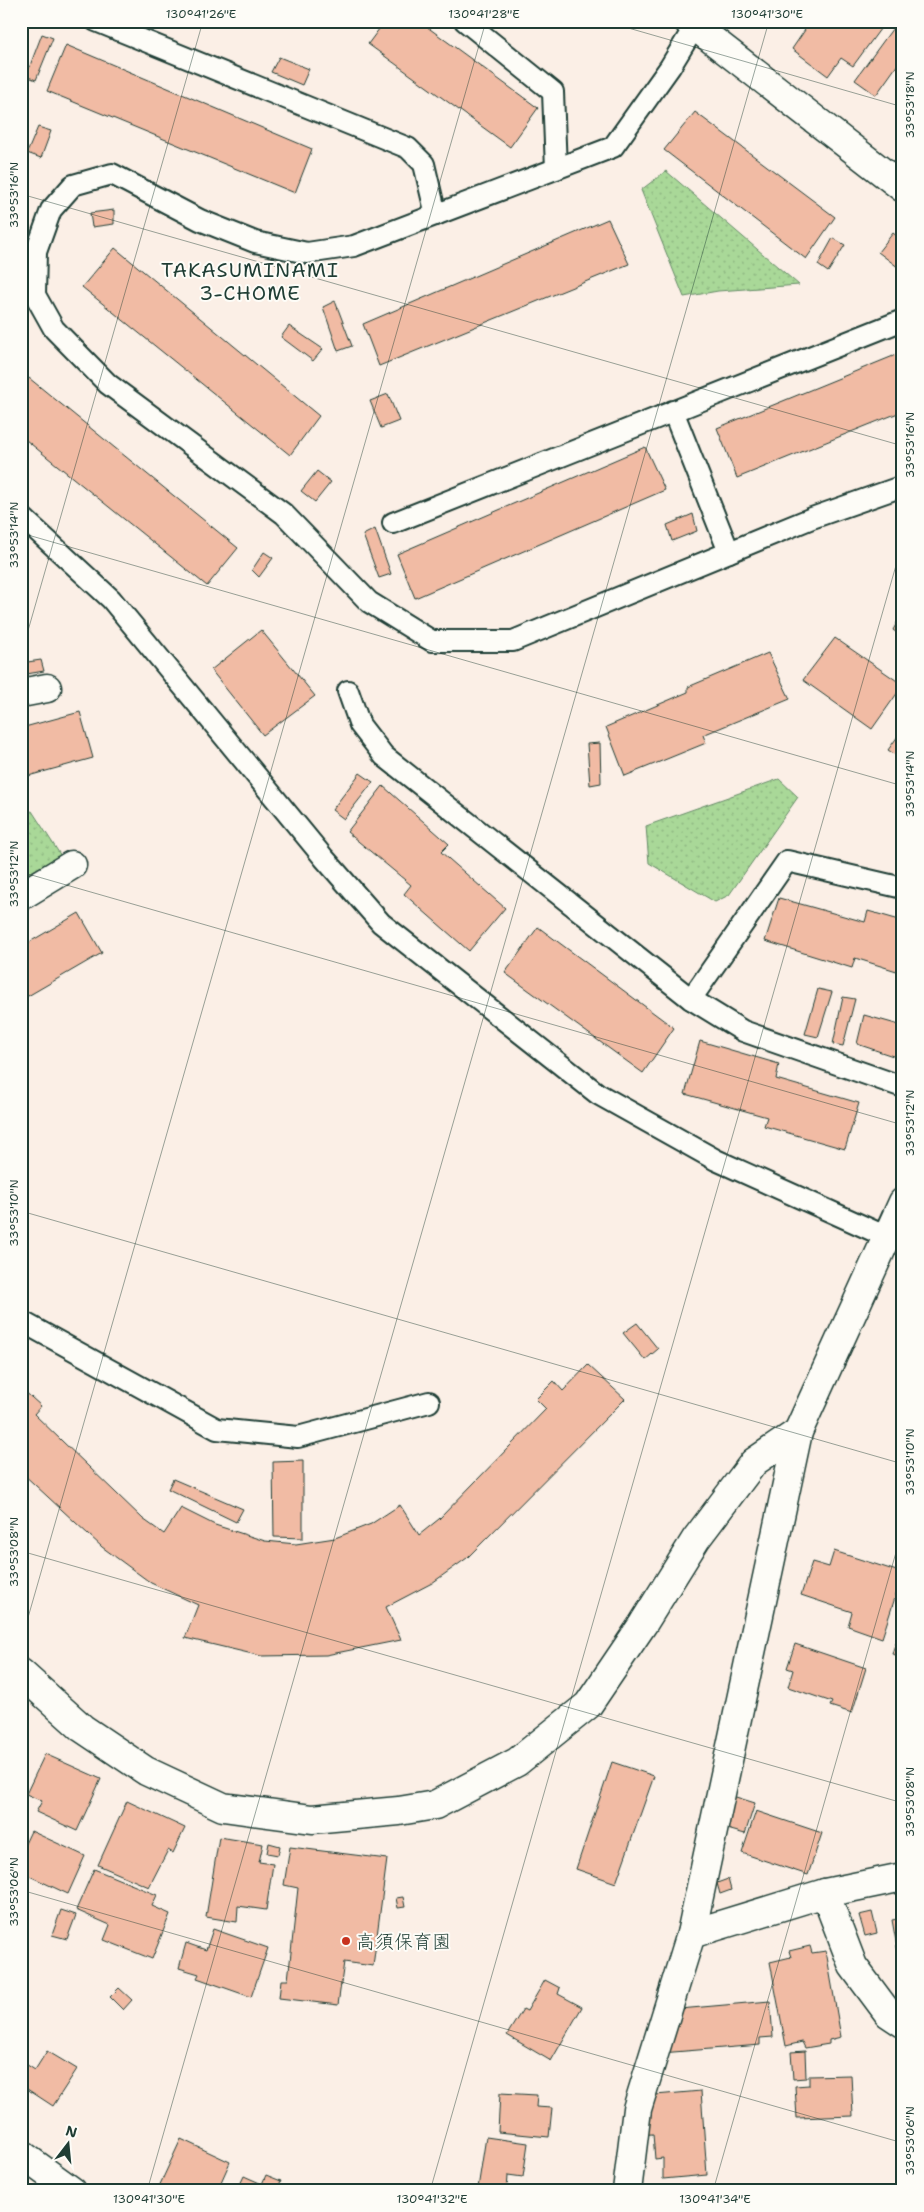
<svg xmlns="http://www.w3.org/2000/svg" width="924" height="2212" viewBox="0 0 924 2212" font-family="'Shantell Sans','Klee One',sans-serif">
<defs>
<pattern id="park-dots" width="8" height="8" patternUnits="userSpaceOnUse" patternTransform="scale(1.25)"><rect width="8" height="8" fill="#a9d898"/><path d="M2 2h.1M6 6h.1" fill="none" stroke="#91ba84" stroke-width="1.8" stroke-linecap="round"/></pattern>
</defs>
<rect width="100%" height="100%" fill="#fbefe6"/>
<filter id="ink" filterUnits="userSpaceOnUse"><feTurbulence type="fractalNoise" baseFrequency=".02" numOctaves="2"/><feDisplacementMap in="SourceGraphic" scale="10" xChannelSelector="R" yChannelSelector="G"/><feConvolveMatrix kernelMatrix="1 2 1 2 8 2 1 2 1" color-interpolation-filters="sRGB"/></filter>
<g filter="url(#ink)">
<g fill="url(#park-dots)" stroke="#648a66">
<path d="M666,171L799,285L718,291L684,297L641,190Z"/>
<path d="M779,779L798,797L729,895L715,902L649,863L646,826Z"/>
<path d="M32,811L61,856L21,877V814Z"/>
</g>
<g fill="#f1bba4" stroke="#1f3d34">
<path d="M385,21H419L538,108L510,147L368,44Z"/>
<path d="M797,21H886L853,66L841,58L828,76L792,49L805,30Z"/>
<path d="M898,21H903V57L876,95L855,80Z"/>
<path d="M42,34L53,38L36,80L26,76Z"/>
<path d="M66,45L312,149L295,193L47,91Z"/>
<path d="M279,57L309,69L302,85L271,72Z"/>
<path d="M695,112L835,217L806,259L664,150Z"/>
<path d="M38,127L51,131L41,158L27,153Z"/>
<path d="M114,210V224L92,227L90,213Z"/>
<path d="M608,219L629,264L379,366L363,324Z"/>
<path d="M893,233L903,241V271L878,252Z"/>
<path d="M833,238L845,245L828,272L818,265Z"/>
<path d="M115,248L319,416L290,455L82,287Z"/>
<path d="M335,301L352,346L338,351L323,307Z"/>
<path d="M289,326L323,349L313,361L281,337Z"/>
<path d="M903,352V411L737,478L717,428Z"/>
<path d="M29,378L238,548L207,586L21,436V388Z"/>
<path d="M388,394L399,421L381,428L370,401Z"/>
<path d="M645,447L665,490L415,598L397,554Z"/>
<path d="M317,471L331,482L315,502L301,491Z"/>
<path d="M693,514L697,531L672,541L667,525Z"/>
<path d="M375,529L391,574L379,578L363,535Z"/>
<path d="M264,552L273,558L259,577L252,570Z"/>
<path d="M899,619L903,622V637L893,630Z"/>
<path d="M261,630L315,696L263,735L211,670Z"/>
<path d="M835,638L903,685L872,729L803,680Z"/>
<path d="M768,653L790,699L703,735L706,743L625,776L606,727L688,692V687Z"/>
<path d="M41,660L44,671L21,675V663Z"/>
<path d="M80,712L93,758L21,778V728Z"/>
<path d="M903,729V760L888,750Z"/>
<path d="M600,743L601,783L590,785L587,744Z"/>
<path d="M360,773L373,782L344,819L332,810Z"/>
<path d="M383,786L449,844L441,852L505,908L469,951L404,894L411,885L347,832Z"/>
<path d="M779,898L865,922L868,911L903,921V973L855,958L852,968L765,941Z"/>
<path d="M79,913L102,953L21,1000V947Z"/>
<path d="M538,927L674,1028L643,1073L505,973Z"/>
<path d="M818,989L832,992L818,1037L805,1034Z"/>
<path d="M843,997L855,999L843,1046L833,1044Z"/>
<path d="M864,1015L903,1026V1044L899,1058L857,1044Z"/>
<path d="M700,1041L779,1064L776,1079L859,1103L845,1149L764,1126L767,1117L685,1094Z"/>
<path d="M637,1323L658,1349L645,1360L623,1333Z"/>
<path d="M588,1365L625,1399L467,1558L432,1583L386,1607L401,1640L326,1655L261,1656L185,1638L198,1605L151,1583L102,1547L21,1472L22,1389L41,1406L34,1414L143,1519L164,1534L181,1508L215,1525L265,1541L296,1544L335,1538L371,1524L400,1505L419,1535L439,1519L546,1409L536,1399L554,1381L563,1391Z"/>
<path d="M303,1461V1538L274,1537L273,1462Z"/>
<path d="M173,1479L243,1509L236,1522L168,1489Z"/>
<path d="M834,1551L903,1573L882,1638L848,1626L852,1612L801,1595L812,1562L829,1567Z"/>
<path d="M897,1637L903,1639V1657L892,1654Z"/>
<path d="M795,1644L866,1668L852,1713L830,1706L832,1702L788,1687L793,1670L787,1668Z"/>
<path d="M45,1754L101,1779L77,1831L36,1812L42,1801L26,1794Z"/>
<path d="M612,1762L654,1776L616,1883L576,1869Z"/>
<path d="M723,1793L755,1803L745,1834L713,1825Z"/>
<path d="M127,1801L185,1828L173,1853L168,1850L149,1887L98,1865Z"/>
<path d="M756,1811L822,1833L808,1875L742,1853Z"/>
<path d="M31,1831L85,1856L68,1894L21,1872V1852Z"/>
<path d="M219,1837L263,1844L259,1862L273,1864L266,1910L238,1906L237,1922L206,1917Z"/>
<path d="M269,1843L280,1846L278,1855L267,1853Z"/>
<path d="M290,1847L387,1859L373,1966L344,1962L338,2005L279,1998L281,1980H288L298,1888L284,1885Z"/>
<path d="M94,1869L157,1895L152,1906L170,1914L152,1959L104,1940L110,1925L76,1910Z"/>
<path d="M728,1879L731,1890L720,1894L717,1883Z"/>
<path d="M403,1897L405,1907L398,1908L396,1898Z"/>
<path d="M61,1910L76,1915L67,1939L52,1935Z"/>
<path d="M872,1912L877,1933L865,1936L859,1915Z"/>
<path d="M903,1918V1969H901L892,1920Z"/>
<path d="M213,1929L268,1948L251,1997L197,1978L199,1974L179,1968L186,1943L206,1950Z"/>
<path d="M810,1946L812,1953L826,1951L841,2037L829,2040V2044L805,2048L802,2042L786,2046L770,1962L791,1957L789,1951Z"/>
<path d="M545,1980L560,1988L558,1994L582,2007L551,2061L507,2035L523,2009L527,2011Z"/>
<path d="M119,1988L132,2000L123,2010L110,1997Z"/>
<path d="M770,2001L773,2037L760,2038V2045L661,2053L657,2011Z"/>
<path d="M47,2051L77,2069L53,2106L21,2085V2061L35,2070Z"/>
<path d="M805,2051L806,2078L793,2079L791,2052Z"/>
<path d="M851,2075L853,2116L797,2118L795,2086L809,2085V2076Z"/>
<path d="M701,2091L707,2175L663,2179V2158L655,2159L653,2134L634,2135L633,2097Z"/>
<path d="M500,2093L537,2095L536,2107L552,2108L549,2137L498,2132Z"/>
<path d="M486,2137L528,2143L523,2177L508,2175L507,2191L478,2188Z"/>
<path d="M181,2139L230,2162L217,2191H157Z"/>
<path d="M266,2175L281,2181L276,2191H237L244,2176L262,2184Z"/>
<path d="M828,2189V2191H791V2190Z"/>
</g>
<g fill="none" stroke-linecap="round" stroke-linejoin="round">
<g stroke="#1f3d34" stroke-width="24">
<g id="lane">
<path d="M96,21L408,148L424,164L436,215"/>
<path d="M465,21L553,92L556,169"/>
<path d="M695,26L670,67L613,147L354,246L307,253L255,242L200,220L112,174L73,185L51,210L36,252L35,295L54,329L108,384L284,514L369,602L432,641H513L812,518L903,486"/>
<path d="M673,411L729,552"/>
<path d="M21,516L111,599L324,858L381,923L598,1094L716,1160L887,1237"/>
<path d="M393,523L903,320"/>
<path d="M348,691L360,725L384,756L691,999L743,1031L903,1087"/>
<path d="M691,999L787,861L903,888"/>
<path d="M21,1321L217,1429L298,1437L429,1402"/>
</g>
</g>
<g stroke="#1f3d34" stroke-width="31">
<g id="street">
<path d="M688,21L903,188"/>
<path d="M21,693L47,688"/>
<path d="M21,896L72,865"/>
<path d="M21,1673L82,1728L146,1771L223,1807L312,1819L399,1811L435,1805L517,1762L588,1705L643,1624L696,1539L754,1462L798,1432"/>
<path d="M825,1893L853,1966L888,2013L903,2023"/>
<path d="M691,1934L825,1893L903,1877"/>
<path d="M21,2154L72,2191"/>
<path d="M627,2191L637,2109L691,1934L798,1432L903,1202"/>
</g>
</g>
<use href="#lane" stroke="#fdfcf7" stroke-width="20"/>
<use href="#street" stroke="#fdfcf7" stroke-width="28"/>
</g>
</g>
<path fill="none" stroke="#1f3d34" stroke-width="1" stroke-opacity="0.45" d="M604,21L903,107M21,194L903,446M21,533L903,786M21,655L203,21M21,872L903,1125M21,1211L903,1464M21,1551L903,1803M21,1642L486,21M21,1890L903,2143M147,2191L769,21M430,2191L903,541M713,2191L903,1528"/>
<circle fill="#c8321e" stroke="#fdfcf7" stroke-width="2" cx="346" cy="1941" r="5"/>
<g text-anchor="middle" stroke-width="4" stroke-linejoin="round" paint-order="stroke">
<g font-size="19" fill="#1f3d34" stroke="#fdfcf7" text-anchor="start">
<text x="356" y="1948">高須保育園</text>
</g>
<g font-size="20" letter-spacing="1" fill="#1f3d34" stroke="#fdfcf7">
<text x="250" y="277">TAKASUMINAMI<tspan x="250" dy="23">3-CHOME</tspan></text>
</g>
</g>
<rect width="924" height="2212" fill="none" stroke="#fdfcf7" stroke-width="55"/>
<g transform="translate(68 2144) rotate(16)" stroke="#fdfcf7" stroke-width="4" paint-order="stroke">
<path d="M0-4L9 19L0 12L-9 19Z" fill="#1f3d34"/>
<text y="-8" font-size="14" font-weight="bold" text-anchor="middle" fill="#1f3d34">N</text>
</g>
<rect x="28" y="28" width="868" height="2156" fill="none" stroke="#1f3d34" stroke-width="2"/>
<g font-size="12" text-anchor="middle" fill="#1f3d34">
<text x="201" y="18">130°41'26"E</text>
<text x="484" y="18">130°41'28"E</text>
<text x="767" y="18">130°41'30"E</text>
<text transform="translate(910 105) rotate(-90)" y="4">33°53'18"N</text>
<text transform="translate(14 195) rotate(-90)" y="4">33°53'16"N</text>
<text transform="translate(910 445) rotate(-90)" y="4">33°53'16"N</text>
<text transform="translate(14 535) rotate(-90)" y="4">33°53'14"N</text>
<text transform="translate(910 784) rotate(-90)" y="4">33°53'14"N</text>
<text transform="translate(14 874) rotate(-90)" y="4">33°53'12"N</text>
<text transform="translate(910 1123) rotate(-90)" y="4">33°53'12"N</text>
<text transform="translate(14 1213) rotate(-90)" y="4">33°53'10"N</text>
<text transform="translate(910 1462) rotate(-90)" y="4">33°53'10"N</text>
<text transform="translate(14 1552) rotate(-90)" y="4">33°53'08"N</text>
<text transform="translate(910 1802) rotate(-90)" y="4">33°53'08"N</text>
<text transform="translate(14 1892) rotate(-90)" y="4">33°53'06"N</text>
<text transform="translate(910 2141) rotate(-90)" y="4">33°53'06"N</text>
<text x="149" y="2203">130°41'30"E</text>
<text x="432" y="2203">130°41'32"E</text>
<text x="715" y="2203">130°41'34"E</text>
</g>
</svg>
